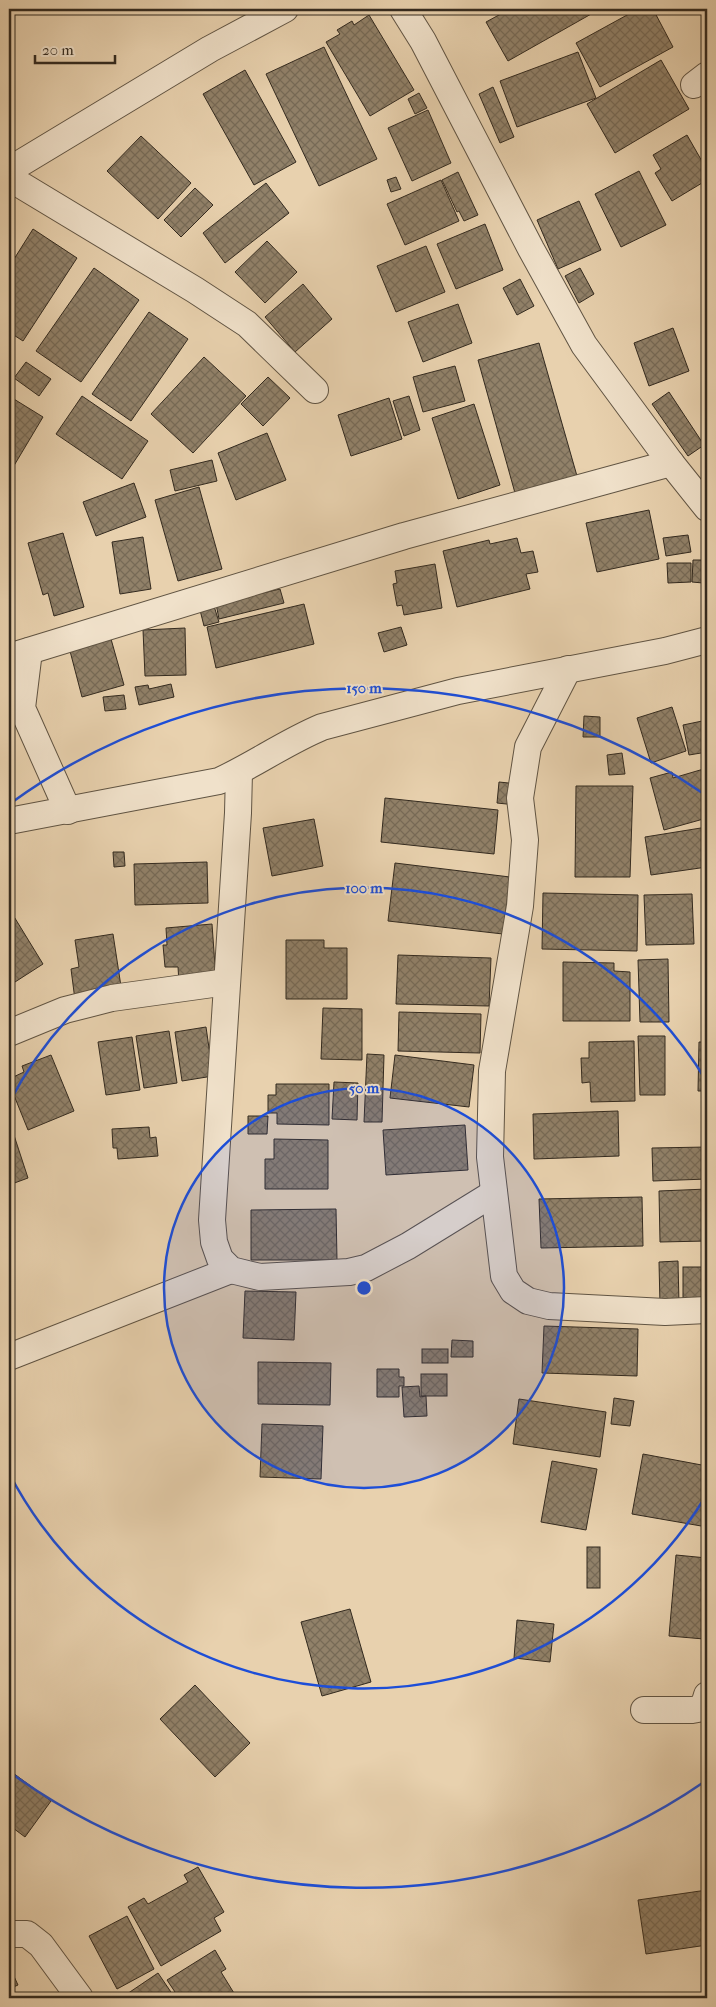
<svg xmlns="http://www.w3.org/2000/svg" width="716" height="2007" viewBox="0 0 716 2007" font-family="'IM FELL French Canon',serif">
<defs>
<pattern id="building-cross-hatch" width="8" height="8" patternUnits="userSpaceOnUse" patternTransform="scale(1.25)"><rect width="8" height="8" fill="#918169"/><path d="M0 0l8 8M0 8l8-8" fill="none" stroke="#776a56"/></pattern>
</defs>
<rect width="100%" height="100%" fill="#e8d1ae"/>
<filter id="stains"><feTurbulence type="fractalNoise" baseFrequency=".004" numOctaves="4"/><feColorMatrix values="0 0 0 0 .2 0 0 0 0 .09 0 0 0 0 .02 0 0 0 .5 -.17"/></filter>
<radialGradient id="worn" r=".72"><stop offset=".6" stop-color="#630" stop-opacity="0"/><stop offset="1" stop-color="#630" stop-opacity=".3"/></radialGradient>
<g fill="url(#building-cross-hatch)" stroke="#332a1f">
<path d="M510,9H600L508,61L486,22Z"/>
<path d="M638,9H653L673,47L600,87L576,43Z"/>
<path d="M369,15L414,90L370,116L326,42L340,34L337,30L352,21L354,25Z"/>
<path d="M324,47L377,159L319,186L266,74Z"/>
<path d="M578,52L596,98L517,127L500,81Z"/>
<path d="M661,60L689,109L615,153L587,104Z"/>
<path d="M245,70L296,162L254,185L203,94Z"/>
<path d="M493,87L514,137L500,143L479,94Z"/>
<path d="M419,93L427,108L415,114L408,99Z"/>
<path d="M428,110L451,163L412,181L388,128Z"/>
<path d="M687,135L707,170V180L672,201L655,173L661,169L653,155Z"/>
<path d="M141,136L191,183L158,219L107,171Z"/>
<path d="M639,171L666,225L621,247L595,194Z"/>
<path d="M458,172L478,215L464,221L459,211L457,212L442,180Z"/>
<path d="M396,177L401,189L391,192L387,180Z"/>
<path d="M441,180L459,221L405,245L387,204Z"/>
<path d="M266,183L289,213L225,263L203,233Z"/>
<path d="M195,188L213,205L181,237L164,220Z"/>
<path d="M579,201L601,250L558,269L537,220Z"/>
<path d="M485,224L503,270L456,289L437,244Z"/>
<path d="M33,229L77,258L23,341L9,332V267Z"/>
<path d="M267,241L297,272L265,303L235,272Z"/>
<path d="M426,246L445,292L396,312L377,266Z"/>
<path d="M94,268L139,300L81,382L36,351Z"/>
<path d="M580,268L594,294L579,303L565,276Z"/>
<path d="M520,279L534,306L517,315L503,288Z"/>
<path d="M303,284L332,319L295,352L265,317Z"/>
<path d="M458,304L472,343L423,362L408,322Z"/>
<path d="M149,312L188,339L131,421L92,394Z"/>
<path d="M673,328L689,371L649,386L634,343Z"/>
<path d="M539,343L577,476L515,493L478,360Z"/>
<path d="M204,357L246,396L193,453L151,414Z"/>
<path d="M26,362L51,379L39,396L14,378Z"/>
<path d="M455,366L465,401L423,412L413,377Z"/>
<path d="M268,377L290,398L263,426L241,404Z"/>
<path d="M669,392L704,445L688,456L652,404Z"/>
<path d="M9,396L43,417L9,474Z"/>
<path d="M82,396L148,441L122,479L56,434Z"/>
<path d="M409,396L420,430L404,436L393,401Z"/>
<path d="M389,398L402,439L351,456L338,415Z"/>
<path d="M474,404L500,485L458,499L432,418Z"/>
<path d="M267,433L286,480L236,500L218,453Z"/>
<path d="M212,460L217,481L175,491L170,470Z"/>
<path d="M134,483L146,517L96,536L83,502Z"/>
<path d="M199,487L222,569L178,581L155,500Z"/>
<path d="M649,510L659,559L597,572L586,523Z"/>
<path d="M63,533L84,607L54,616L48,593L43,595L28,543Z"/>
<path d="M688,535L691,552L666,556L663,538Z"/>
<path d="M143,537L151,589L120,594L112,542Z"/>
<path d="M517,538L521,553L533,551L538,572L526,574L530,589L457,607L443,551L489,540L490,544Z"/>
<path d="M693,560H704L703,583L692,582Z"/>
<path d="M667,563H691V582L668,583Z"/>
<path d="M435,564L442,608L404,615L402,605L397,606L393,584L397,583L395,571Z"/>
<path d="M280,589L284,603L219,619L216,604Z"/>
<path d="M304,604L314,644L216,668L207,627Z"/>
<path d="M214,606L219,622L204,626L200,610Z"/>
<path d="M401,627L407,645L384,652L378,633Z"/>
<path d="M185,628L186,675L145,676L143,630Z"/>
<path d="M111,639L124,685L82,697L70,651Z"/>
<path d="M171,684L174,697L139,705L135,687L148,685L149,689Z"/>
<path d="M124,695L126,709L105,711L103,697Z"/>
<path d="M672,707L686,751L651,763L637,718Z"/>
<path d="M584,716L600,717V737H583Z"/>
<path d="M707,720V752L689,755L683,725Z"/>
<path d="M622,753L625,774L609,775L607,755Z"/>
<path d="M707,768V818L664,830L650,778L672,772L673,778Z"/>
<path d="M499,782L518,784L516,805L497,803Z"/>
<path d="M576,786H633L630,877H575Z"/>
<path d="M385,798L498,810L494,854L381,842Z"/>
<path d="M314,819L323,866L272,876L263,828Z"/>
<path d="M707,827V867L651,875L645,837Z"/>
<path d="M113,852H124L125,866L114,867Z"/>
<path d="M207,862L208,903L135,905L134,864Z"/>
<path d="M395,863L510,877L503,934L388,921Z"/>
<path d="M543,893L638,895L637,951L542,949Z"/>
<path d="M692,894L694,944L646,945L644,895Z"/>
<path d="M13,915L43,964L15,982L9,973V917Z"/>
<path d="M212,924L216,980L179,983L178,967H165L163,945H167L166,928Z"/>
<path d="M113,934L122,993L75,1000L71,969L79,967L75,940Z"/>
<path d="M286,940H324V948H347V999H286Z"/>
<path d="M398,955L491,958L489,1006L396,1004Z"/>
<path d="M668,959L669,1022H640L638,960Z"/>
<path d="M563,962L614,963V971L630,972V1021H563Z"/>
<path d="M323,1008L362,1009V1060L321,1059Z"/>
<path d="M399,1012L481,1014L480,1053L398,1051Z"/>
<path d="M206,1027L213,1076L182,1081L175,1032Z"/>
<path d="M169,1031L177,1083L144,1088L136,1036Z"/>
<path d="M638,1036H665V1095H640Z"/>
<path d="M132,1037L140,1090L106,1095L98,1042Z"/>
<path d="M634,1041L635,1101L591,1102L590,1082L582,1083L581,1058H589V1042Z"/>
<path d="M699,1042H707V1091H698Z"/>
<path d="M367,1054L384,1055L382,1122H364Z"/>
<path d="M51,1055L74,1111L28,1130L9,1083V1079L24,1072L22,1066Z"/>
<path d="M395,1055L474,1065L469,1107L390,1098Z"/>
<path d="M334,1082L358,1083L357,1120L332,1119Z"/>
<path d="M276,1084H329V1125L277,1124V1113H268V1095H276Z"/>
<path d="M618,1111L619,1156L534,1159L533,1114Z"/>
<path d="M248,1116H268L267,1134H248Z"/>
<path d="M9,1120L28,1178L9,1185Z"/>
<path d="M465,1125L468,1170L386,1175L383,1130Z"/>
<path d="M149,1127L150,1138L156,1137L158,1156L118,1159L117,1148H113L112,1129Z"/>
<path d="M274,1139L328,1140V1189H265V1159H274Z"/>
<path d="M707,1147V1179L653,1181L652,1148Z"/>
<path d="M707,1189V1241L660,1242L659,1191Z"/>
<path d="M642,1197L643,1246L541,1248L539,1199Z"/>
<path d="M336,1209L337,1260H251V1210Z"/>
<path d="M678,1261L679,1304L660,1305L659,1262Z"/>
<rect x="683" y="1267" width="24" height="35"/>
<path d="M245,1291L296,1292L294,1340L243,1338Z"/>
<path d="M544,1326L638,1329L637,1376L542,1373Z"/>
<path d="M452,1340L473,1341V1357H451Z"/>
<path d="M702,1342H707V1395H704Z"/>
<rect x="422" y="1349" width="26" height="14"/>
<path d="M258,1362L331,1363L330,1405L258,1404Z"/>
<path d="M377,1369H399V1377H404V1386H399V1397H377Z"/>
<rect x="421" y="1374" width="26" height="22"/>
<path d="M419,1386L420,1397L426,1396L427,1416L404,1417L402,1387Z"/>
<path d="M614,1398L634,1401L630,1426L611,1424Z"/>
<path d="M519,1399L606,1412L600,1457L513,1444Z"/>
<path d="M262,1424L323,1426L321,1479L260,1477Z"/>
<path d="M643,1454L707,1466V1527L632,1514Z"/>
<path d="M552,1461L597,1469L586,1530L541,1522Z"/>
<rect x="587" y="1547" width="13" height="41"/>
<path d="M676,1555L707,1558V1598L704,1639L669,1636Z"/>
<path d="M350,1609L371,1682L322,1696L301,1622Z"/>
<path d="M517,1620L554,1624L550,1662L514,1658Z"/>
<path d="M195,1685L250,1743L215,1777L160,1719Z"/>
<path d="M9,1770L51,1801L25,1837L9,1825Z"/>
<path d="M198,1867L224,1912L214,1918L221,1931L161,1966L128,1907L144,1898L148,1904L188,1882L184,1875Z"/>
<path d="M707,1890V1945L646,1954L638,1900Z"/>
<path d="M127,1916L154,1969L117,1989L89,1936Z"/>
<path d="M215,1950L226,1969L221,1972L237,1998H179L167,1980Z"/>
<path d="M12,1972L18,1985L9,1989V1973Z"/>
<path d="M158,1973L175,1998H121Z"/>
</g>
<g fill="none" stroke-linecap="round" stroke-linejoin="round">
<g stroke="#605443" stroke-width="28">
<g id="minor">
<path d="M285,9L210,49L16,166L13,174L16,182L195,290L247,324L315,390"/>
<path d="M403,9L423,41L531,249L584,345L671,463L707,508"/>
<path d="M694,85L707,75"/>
<path d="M29,651L22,708L68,811"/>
<path d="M9,657L404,536L671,463"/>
<path d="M568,669L528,747L520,798L525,840L520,906L492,1071L490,1157L504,1276L513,1291L528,1301L549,1306L665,1312L707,1310"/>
<path d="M239,772L238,813L212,1220L214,1242L220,1259L231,1270L260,1277L349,1272L366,1268L408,1246L494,1193"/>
<path d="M9,821L219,781C254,765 286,742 322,727L458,691L665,651L707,640"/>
<path d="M9,1033L65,1010L112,998L227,982"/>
<path d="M9,1357L231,1270"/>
<path d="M644,1710H692L703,1708L707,1695"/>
<path d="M9,1934H27L41,1945L80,1998"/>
</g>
</g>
<use href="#minor" stroke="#f0e1ca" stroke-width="26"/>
</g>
<circle cx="364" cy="1288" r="200" fill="#1d4ed8" fill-opacity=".12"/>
<g fill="none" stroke="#1d4ed8" stroke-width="2.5">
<circle cx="364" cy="1288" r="200"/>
<path d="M707 1494A400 400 0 0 1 9 1473M9 1103A400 400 0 0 1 707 1082"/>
<path d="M704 1782A600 600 0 0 1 11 1773M11 803A600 600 0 0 1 704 794"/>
</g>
<circle cx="364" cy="1288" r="8" fill="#1d4ed8" stroke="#f0e1ca" stroke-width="2.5"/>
<g font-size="15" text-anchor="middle" font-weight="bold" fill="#1d4ed8" stroke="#f0e1ca" stroke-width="4" stroke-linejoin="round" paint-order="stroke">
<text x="364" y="693">150 m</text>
<text x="364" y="893">100 m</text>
<text x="364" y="1093">50 m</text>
</g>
<rect width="716" height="2007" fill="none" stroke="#e8d1ae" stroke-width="30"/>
<rect x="10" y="10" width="696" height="1987" fill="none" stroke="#332a1f" stroke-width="2.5"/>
<rect x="15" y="15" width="686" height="1977" fill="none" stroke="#332a1f"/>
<path d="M35 55v8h80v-8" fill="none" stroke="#332a1f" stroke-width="2.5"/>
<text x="42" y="55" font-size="15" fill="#332a1f" stroke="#f0e1ca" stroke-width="4" paint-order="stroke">20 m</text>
<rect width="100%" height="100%" filter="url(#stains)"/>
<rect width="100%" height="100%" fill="url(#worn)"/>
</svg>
